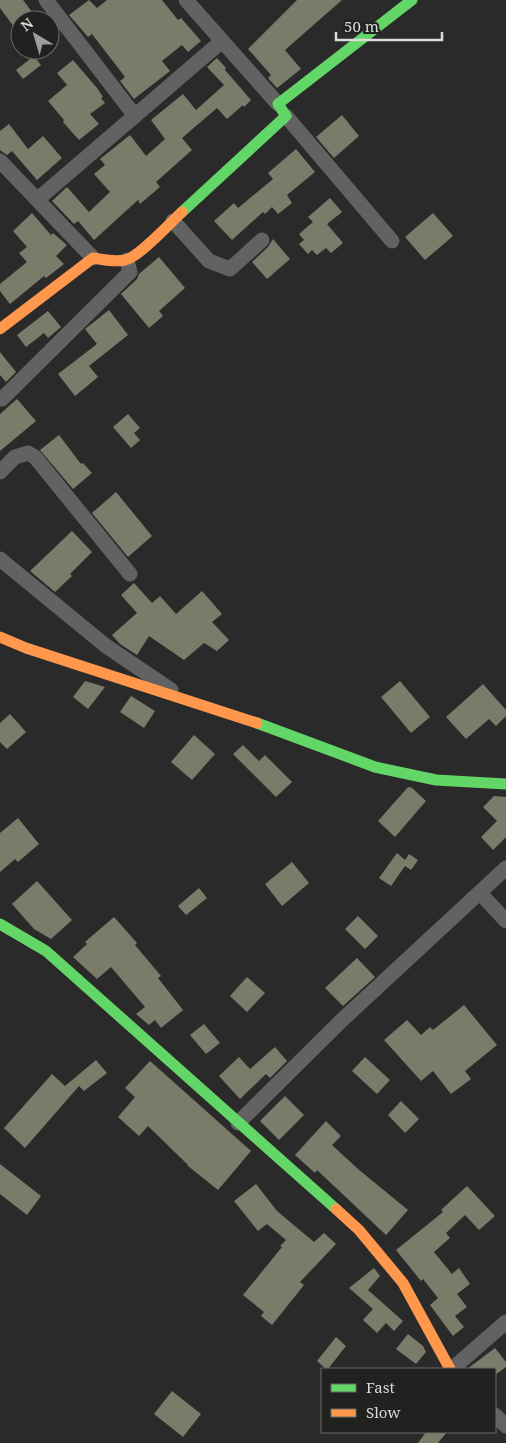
<svg xmlns="http://www.w3.org/2000/svg" width="506" height="1443" viewBox="0 0 506 1443" font-family="'Noto Serif',serif">
<rect width="100%" height="100%" fill="#2a2a2a"/>
<g fill="#7b7b6a">
<path d="M0,0H23L38,20H20V35L0,8Z"/>
<path d="M89,0L97,8L107,0H162L178,20L181,18L201,41L188,52L182,45L162,61L170,71L134,99L120,81L125,77L92,34L88,37L69,15Z"/>
<path d="M297,0H342L285,50L301,69L277,88L268,78L271,75L248,49Z"/>
<path d="M34,56L41,65L23,79L16,70Z"/>
<path d="M217,58L226,68L225,70L251,100L244,107L243,105L227,119L217,108L182,138L192,150L156,182L160,187L140,204L138,200L94,240L78,221L74,224L52,201L67,187L89,212L110,192L94,174L105,165L100,159L130,135L146,156L165,139L151,120L183,94L196,110L224,85L207,67Z"/>
<path d="M73,60L97,88L103,97L101,98L105,103L90,114L99,124L79,140L63,122L64,120L48,101L67,85L57,73Z"/>
<path d="M342,115L359,136L334,158L316,137Z"/>
<path d="M9,124L28,149L43,136L62,158L37,180L12,151L7,155L0,150V131Z"/>
<path d="M296,149L315,172L287,195L292,203L278,214L272,207L265,214L263,212L232,240L214,221L234,203L238,208L273,179L268,173Z"/>
<path d="M330,198L342,212L327,224L343,243L331,253L326,248L317,255L312,250L308,254L299,244L304,240L299,234L313,222L308,217Z"/>
<path d="M32,213L51,235L53,233L67,245L56,256L64,264L46,278L44,276L10,304L0,291V284L27,262L19,253L27,247L13,231Z"/>
<path d="M433,213L453,236L425,260L405,237Z"/>
<path d="M273,239L290,259L267,279L252,262L268,247Z"/>
<path d="M159,257L185,288L159,311L163,316L149,328L121,294L137,279L139,274Z"/>
<path d="M109,310L128,335L89,366L98,377L75,396L58,374L97,344L85,329Z"/>
<path d="M48,311L61,327L48,338L44,333L26,347L17,335Z"/>
<path d="M0,352L16,372L6,382L0,375Z"/>
<path d="M17,399L36,421L0,451V414Z"/>
<path d="M128,414L140,428L134,433L140,440L131,448L113,427Z"/>
<path d="M59,435L81,464L83,463L92,473L73,489L40,450Z"/>
<path d="M116,492L152,536L128,557L92,513Z"/>
<path d="M72,531L92,552L70,574L72,576L55,592L30,571Z"/>
<path d="M134,583L152,603L160,596L176,614L202,591L222,614L212,622L229,640L217,651L204,643L184,660L149,636L137,655L120,644L112,635L137,613L121,595Z"/>
<path d="M85,681L105,687L88,709L73,697Z"/>
<path d="M400,681L430,717L411,733L381,697Z"/>
<path d="M483,684L506,710V716L496,726L489,719L466,739L446,717Z"/>
<path d="M131,696L155,711L144,728L120,712Z"/>
<path d="M10,714L26,732L7,749L0,742V723Z"/>
<path d="M194,735L215,754L192,780L171,762Z"/>
<path d="M243,745L259,761L265,755L292,782L276,797L233,754Z"/>
<path d="M408,787L412,788L426,801L395,837L378,821Z"/>
<path d="M494,796L506,797V837L493,850L481,837L497,821L483,807Z"/>
<path d="M18,818L39,844L18,862L15,859L0,872V833Z"/>
<path d="M397,853L405,860L409,854L418,860L411,870L405,866L391,886L379,878Z"/>
<path d="M292,862L309,883L282,906L265,884Z"/>
<path d="M37,881L72,920L51,939L34,929L12,904Z"/>
<path d="M199,888L207,898L186,915L178,906Z"/>
<path d="M358,916L378,936L365,949L345,929Z"/>
<path d="M114,917L137,943L135,945L161,976L158,978L183,1010L161,1028L155,1020L149,1025L136,1014L145,1007L111,967L97,979L73,957L87,944L85,942Z"/>
<path d="M357,958L375,977L343,1006L325,988Z"/>
<path d="M247,977L265,993L247,1012L230,996Z"/>
<path d="M464,1005L497,1045L465,1071L471,1079L451,1094L433,1071L421,1081L384,1040L407,1020L421,1035L430,1027L433,1030Z"/>
<path d="M204,1024L220,1043L206,1054L190,1035Z"/>
<path d="M275,1047L287,1061L270,1078L266,1074L240,1099L219,1076L239,1057L250,1069Z"/>
<path d="M365,1057L390,1080L377,1094L352,1071Z"/>
<path d="M96,1060L107,1073L84,1091L79,1086L25,1148L4,1128L52,1074L65,1086Z"/>
<path d="M150,1061L251,1151L218,1190L188,1166V1165L148,1126L139,1136L118,1117L135,1097L125,1088Z"/>
<path d="M285,1096L304,1115L279,1140L260,1121Z"/>
<path d="M401,1101L419,1119L405,1133L388,1115Z"/>
<path d="M326,1121L341,1136L332,1145L358,1169L408,1210L386,1235L317,1170L315,1173L295,1155Z"/>
<path d="M0,1164L41,1196L27,1215L0,1194Z"/>
<path d="M256,1184L277,1211L314,1242L324,1233L336,1244L300,1282L304,1285L272,1325L261,1316L264,1312L243,1295L282,1247L280,1246L286,1240L267,1224L258,1231L234,1201Z"/>
<path d="M467,1186L495,1216L479,1230L465,1215L446,1233L450,1238L434,1252L452,1274L459,1268L470,1284L457,1294L467,1307L455,1316L464,1327L453,1336L430,1305L438,1298L423,1279L421,1281L396,1250L443,1212L441,1210Z"/>
<path d="M374,1268L380,1276L368,1290L403,1321L394,1331L386,1323L377,1333L363,1320L373,1309L349,1288Z"/>
<path d="M408,1334L423,1346L426,1352L416,1364L396,1349Z"/>
<path d="M336,1337L346,1346L328,1369H326L317,1361Z"/>
<path d="M495,1348L506,1362V1367L495,1375V1369H467Z"/>
<path d="M172,1391L201,1414L183,1437L154,1414Z"/>
<path d="M426,1432H447L438,1443H418Z"/>
</g>
<g fill="none" stroke-linecap="round" stroke-linejoin="round">
<g stroke="#626262" stroke-width="15">
<path d="M46,0L135,116"/>
<path d="M186,0L278,104"/>
<path d="M286,116L392,241"/>
<path d="M0,161L93,258"/>
<path d="M38,199L222,41"/>
<path d="M173,221L209,261L230,269L262,240"/>
<path d="M2,399L130,272L127,260"/>
<path d="M0,472L15,457L28,453L35,457L130,574"/>
<path d="M0,559L106,646L171,690"/>
<path d="M480,893L506,921"/>
<path d="M238,1123L342,1020L506,868"/>
<path d="M452,1369L506,1322"/>
<path d="M495,1415L506,1426"/>
</g>
<g stroke="#63d668" stroke-width="11">
<path d="M182,212L286,116L278,104L412,0"/>
<path d="M257,723L375,767L436,780L506,784"/>
<path d="M0,924L46,951L336,1209"/>
</g>
<g stroke="#ff974d" stroke-width="11">
<path d="M0,329L93,258C104,260 114,262 125,260C138,258 171,222 182,212"/>
<path d="M0,637L26,648L257,723"/>
<path d="M336,1209L359,1230L403,1283L450,1369"/>
</g>
</g>
<rect x="321" y="1368" width="175" height="65" fill="#21211f" stroke="#6b6b6a"/>
<rect x="331" y="1384" width="25" height="8" fill="#63d668" stroke="#6b6b6a"/>
<text x="366" y="1393" font-size="15" fill="#dbdbda">Fast</text>
<rect x="331" y="1409" width="25" height="8" fill="#ff974d" stroke="#6b6b6a"/>
<text x="366" y="1418" font-size="15" fill="#dbdbda">Slow</text>
<g transform="translate(35 35) rotate(322)"><circle r="24" fill="#21211f" stroke="#6b6b6a"/>
<path d="M0-4L9 19L0 12L-9 19Z" fill="#9d9d9c"/>
<text y="-8" font-size="14" font-weight="bold" text-anchor="middle" fill="#dbdbda">N</text>
</g>
<path d="M336 32v8h106v-8" fill="none" stroke="#dbdbda" stroke-width="2.5"/>
<text x="344" y="32" font-size="15" fill="#dbdbda" stroke="#21211f" stroke-width="4" paint-order="stroke">50 m</text>
</svg>
